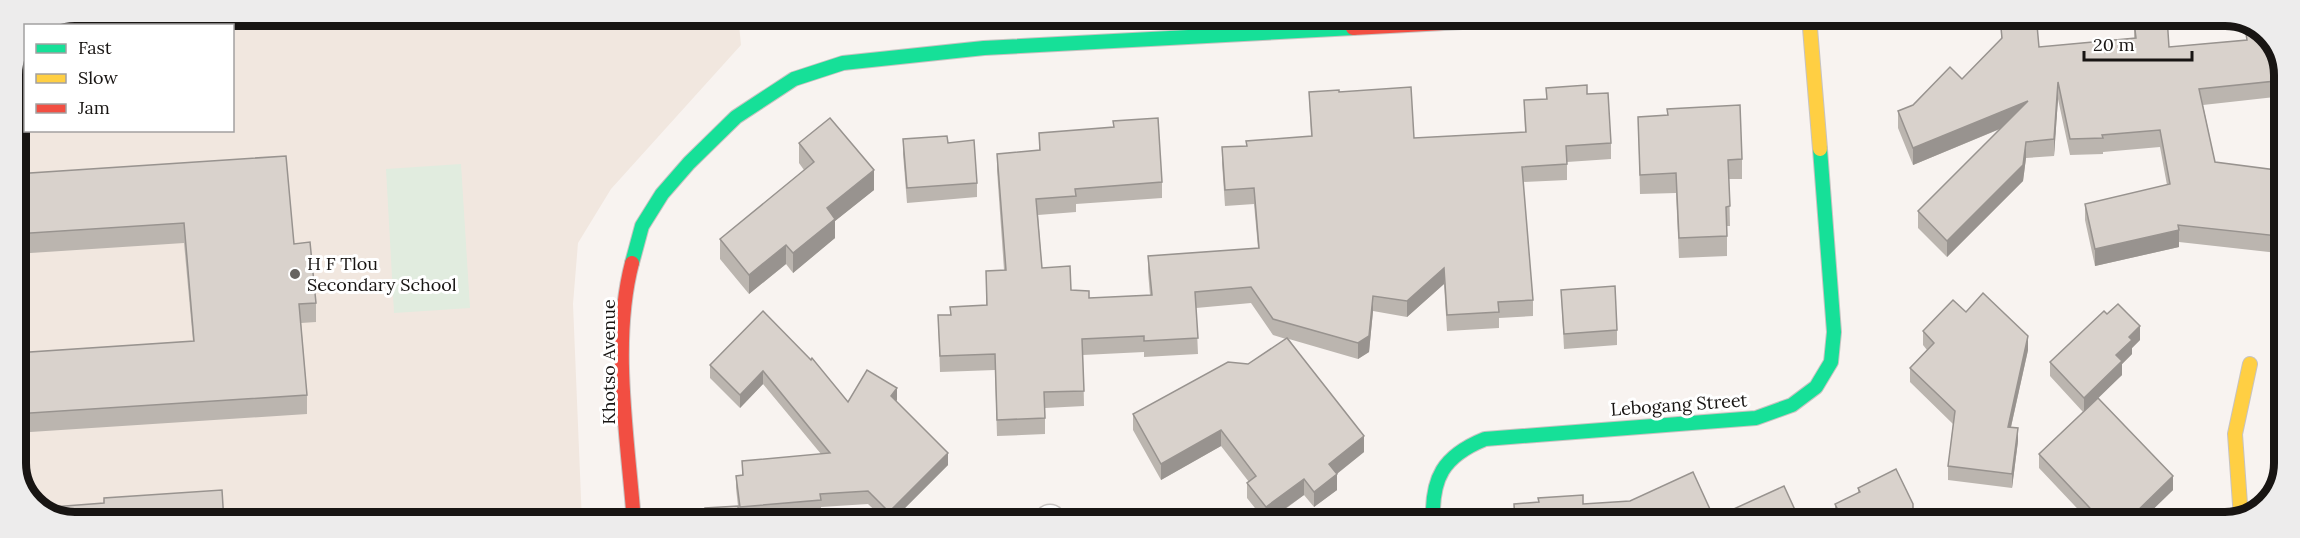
<svg xmlns="http://www.w3.org/2000/svg" width="2300" height="538" viewBox="0 0 2300 538" font-family="Lora,serif">
<rect width="100%" height="100%" fill="#f8f3f0"/>
<path fill="#f1e7df" d="M74,15H738L741,45L611,189L578,243L573,304L582,522H62L30,503L15,471V74L25,49L26,130H232V26L49,25Z"/>
<path fill="#e1ecdf" d="M461,164L470,308L394,313L386,169Z"/>
<g fill="none" stroke-linecap="round" stroke-linejoin="round">
<g stroke="#c7c3c1" stroke-width="33">
<path id="street" d="M1050,520V522"/>
</g>
<g stroke="#c7c3c1" stroke-width="16">
<g id="fast">
<path d="M632,263L642,226L662,194L689,163L736,117L794,79L843,63L984,48L1353,28"/>
<path d="M1433,523C1431,478 1443,456 1485,439L1756,418L1792,405L1816,387L1831,362L1834,332L1820,149"/>
</g>
</g>
<g stroke="#c7c3c1" stroke-width="16">
<g id="slow">
<path d="M1809,16L1820,149"/>
<path d="M2241,518L2235,434L2250,364"/>
</g>
</g>
<g stroke="#c7c3c1" stroke-width="16">
<g id="jam">
<path d="M1353,28L1570,16"/>
<path d="M632,263C611,343 628,440 634,522"/>
</g>
</g>
<use href="#street" stroke="#fefdfd" stroke-width="30"/>
<use href="#fast" stroke="#16e098" stroke-width="14"/>
<use href="#slow" stroke="#ffcf43" stroke-width="14"/>
<use href="#jam" stroke="#f24e42" stroke-width="14"/>
</g>
<g fill="#bbb5af">
<path d="M2134,21L2169,47L2246,40V34L2285,67L2284,96L2203,105L2215,162L2284,171V244L2279,243L2278,253L2179,242V247L2095,266L2085,220V204L2167,185L2160,147L2103,152V154L2070,155L2058,99L2054,156L2026,158L2023,181L1947,257L1918,228V211L2000,129L1913,165L1898,128V111L1913,105L1962,79L2001,39V28L2039,47L2134,38Z"/>
<path d="M1546,88L1587,94L1611,143V159L1567,162V180L1523,182L1533,300V316L1499,318V328L1447,331L1444,284L1407,317L1373,311L1369,352L1358,359L1289,339L1364,452L1337,474V490L1314,507L1304,495L1268,522H1266L1247,498V483L1249,482L1221,446L1161,480L1133,430V414L1248,364L1286,339L1273,335L1251,303L1196,308L1198,354L1144,357V352L1083,355L1084,406L1045,408V434L997,436L995,370L940,372L938,315H950V307L986,305V271L1004,270L997,170V154L1039,150V133L1162,182V198L1076,204V212L1038,215L1042,268L1071,290L1089,298L1150,295L1148,272V256L1258,248L1254,204L1225,206L1222,163V147L1246,146L1311,136L1309,92H1339L1414,138L1525,132L1524,100L1546,99Z"/>
<path d="M1667,109L1742,159V179H1729L1730,226H1727V256L1679,258L1676,193L1640,194L1638,117L1667,115Z"/>
<path d="M903,139L948,143L977,183V197L907,203L903,154Z"/>
<path d="M799,143L874,190L835,221V238L793,273L786,264L749,294L720,259V239L804,170L799,163Z"/>
<path d="M15,174L294,244L316,303V322L301,323L307,395V414L15,433V353L193,341L184,243L15,254Z"/>
<path d="M1561,290L1617,330V345L1564,349Z"/>
<path d="M763,311L848,402L897,400L896,401L948,465L891,522H887L868,504L821,507V513L740,520L739,522H705V508L738,506L736,488V476L742,475V461L821,454L763,384L740,408L710,378V365Z"/>
<path d="M1966,312L2028,350L2011,427L2018,441L2012,488L1948,480V466L1953,424L1910,382V368L1927,350L1923,345V331Z"/>
<path d="M2140,340L2132,348V354L2122,364V375L2097,398L2173,490L2139,523H2091L2039,468V454L2083,412L2050,376V362Z"/>
<path d="M1858,488L1913,523H1837L1835,519V504L1858,493Z"/>
</g>
<g fill="#98938f">
<path d="M2058,82V99L2054,156V139Z"/>
<path d="M2028,101V117L1913,165V148Z"/>
<path d="M2026,142V158L2023,181L1947,257V241Z"/>
<path d="M874,170V190L835,221V238L793,273V253L827,208Z"/>
<path d="M2279,227V243L2278,253V236Z"/>
<path d="M2179,230V247L2095,266V249Z"/>
<path d="M786,245V264L749,294V275Z"/>
<path d="M1444,268V284L1407,317V301Z"/>
<path d="M1373,296V311L1369,352L1358,359V343Z"/>
<path d="M2140,326V340L2132,348V354L2122,364V375L2084,412V398L2129,337Z"/>
<path d="M2028,336V350L2008,440V427Z"/>
<path d="M763,371V384L740,408V395Z"/>
<path d="M897,388V400L891,409V396Z"/>
<path d="M2018,428V441L2012,488V474Z"/>
<path d="M1221,430V446L1161,480V464Z"/>
<path d="M1364,436V452L1329,480V464Z"/>
<path d="M948,453V465L891,522H889V512Z"/>
<path d="M1337,474V490L1314,507V492Z"/>
<path d="M2173,476V490L2139,523H2125Z"/>
<path d="M1304,479V495L1266,522V507Z"/>
<path d="M1913,515V523H1897Z"/>
</g>
<g fill="#d9d2cc" stroke="#98938f" stroke-width="1.5">
<path d="M2167,17L2169,47L2247,40L2246,34L2265,32L2270,35L2285,67V80L2199,89L2215,162L2284,171V227H2279L2278,236L2178,225L2179,230L2095,249L2085,204L2170,184L2160,130L2102,135L2103,138L2070,139L2058,82L2054,139L2026,142L2023,165L1947,241L1918,211L2028,101L1913,148L1898,111L1913,105L1950,67L1962,79L2002,38L2001,28L2037,25L2039,47L2136,38L2134,21Z"/>
<path d="M1587,85V94L1608,93L1611,143L1566,146L1567,164L1522,167L1533,300L1498,302L1499,312L1447,315L1444,268L1407,301L1373,296L1369,336L1358,343L1273,319L1251,287L1195,292L1198,338L1144,341V336L1082,339L1084,391L1044,392L1045,418L997,420L995,354L940,356L938,315H951L950,307L987,305L986,271L1006,270L997,154L1040,150L1039,133L1114,127L1113,121L1158,118L1162,182L1075,189L1076,196L1036,199L1042,268L1070,266L1071,290L1089,291V298L1152,295L1148,256L1259,248L1254,188L1225,190L1222,147L1247,146L1246,141L1312,136L1309,92L1339,90V92L1411,87L1414,138L1526,132L1524,100L1547,99L1546,88Z"/>
<path d="M1740,105L1742,159L1728,160L1730,206L1726,207L1727,236L1679,238L1676,173L1640,175L1638,117L1668,115L1667,109Z"/>
<path d="M830,118L874,170L827,208L835,219L793,253L786,245L749,275L720,239L814,162L799,143Z"/>
<path d="M947,136L948,143L974,140L977,183L907,188L903,139Z"/>
<path d="M286,156L294,244L310,242L316,303L299,304L307,395L15,414V353L194,341L184,223L15,234V174Z"/>
<path d="M1615,286L1617,330L1564,334L1561,290Z"/>
<path d="M1983,293L2028,336L2008,427L2018,428L2012,474L1948,466L1955,411L1910,368L1934,343L1923,331L1953,300L1966,312Z"/>
<path d="M2118,304L2140,326L2129,337L2132,340L2116,355L2122,361L2084,398L2050,362L2104,311L2107,314Z"/>
<path d="M763,311L811,360L812,358L848,402L867,370L897,388L891,396L948,453L889,512L868,491L820,494L821,500L740,507L736,476L743,475L742,461L830,453L763,371L740,395L710,365Z"/>
<path d="M1287,338L1364,436L1329,464L1337,474L1314,492L1304,479L1266,507L1247,483L1256,476L1221,430L1161,464L1133,414L1228,362L1248,364Z"/>
<path d="M2098,398L2173,476L2125,523H2104L2039,454Z"/>
<path d="M1896,469L1913,504V515L1897,523H1844L1835,504L1860,492L1858,488Z"/>
<path d="M1693,472L1714,518L1784,486L1801,523H1515L1514,504L1539,502L1538,498L1583,495V504L1630,501Z"/>
<path d="M222,490L224,522H62L38,508L104,503V498Z"/>
<path d="M738,506L739,522H706L705,508Z"/>
</g>
<circle fill="#666360" stroke="#fff" stroke-width="2" cx="295" cy="274" r="6"/>
<g text-anchor="middle" stroke-width="6" stroke-linejoin="round" paint-order="stroke">
<g font-size="18" fill="#181513" stroke="#fff" text-anchor="start">
<text x="307" y="270">H F Tlou<tspan x="307" dy="21">Secondary School</tspan></text>
</g>
<g font-size="18" fill="#181513" stroke="#fff">
<text transform="translate(609 362) rotate(-90)" y="6">Khotso Avenue</text>
<text transform="translate(1679 405) rotate(-4)" y="6">Lebogang Street</text>
</g>
</g>
<path d="M0 0H2300V538H0ZM75 26H2225A49 49 0 0 1 2274 75V463A49 49 0 0 1 2225 512H75A49 49 0 0 1 26 463V75A49 49 0 0 1 75 26Z" fill="#edecec" fill-rule="evenodd"/>
<path fill="none" stroke="#181513" stroke-width="8" d="M75 26H2225A49 49 0 0 1 2274 75V463A49 49 0 0 1 2225 512H75A49 49 0 0 1 26 463V75A49 49 0 0 1 75 26Z"/>
<rect x="24" y="24" width="210" height="108" fill="#ffffff" stroke="#a3a1a1" stroke-width="1.5"/>
<rect x="36" y="44" width="30" height="9" fill="#16e098" stroke="#a3a1a1" stroke-width="1.5"/>
<text x="78" y="54" font-size="18" fill="#181513">Fast</text>
<rect x="36" y="74" width="30" height="9" fill="#ffcf43" stroke="#a3a1a1" stroke-width="1.5"/>
<text x="78" y="84" font-size="18" fill="#181513">Slow</text>
<rect x="36" y="104" width="30" height="9" fill="#f24e42" stroke="#a3a1a1" stroke-width="1.5"/>
<text x="78" y="114" font-size="18" fill="#181513">Jam</text>
<path d="M2084 51v9h108v-9" fill="none" stroke="#181513" stroke-width="3"/>
<text x="2093" y="51" font-size="18" fill="#181513" stroke="#ffffff" stroke-width="4.5" paint-order="stroke">20 m</text>
</svg>
